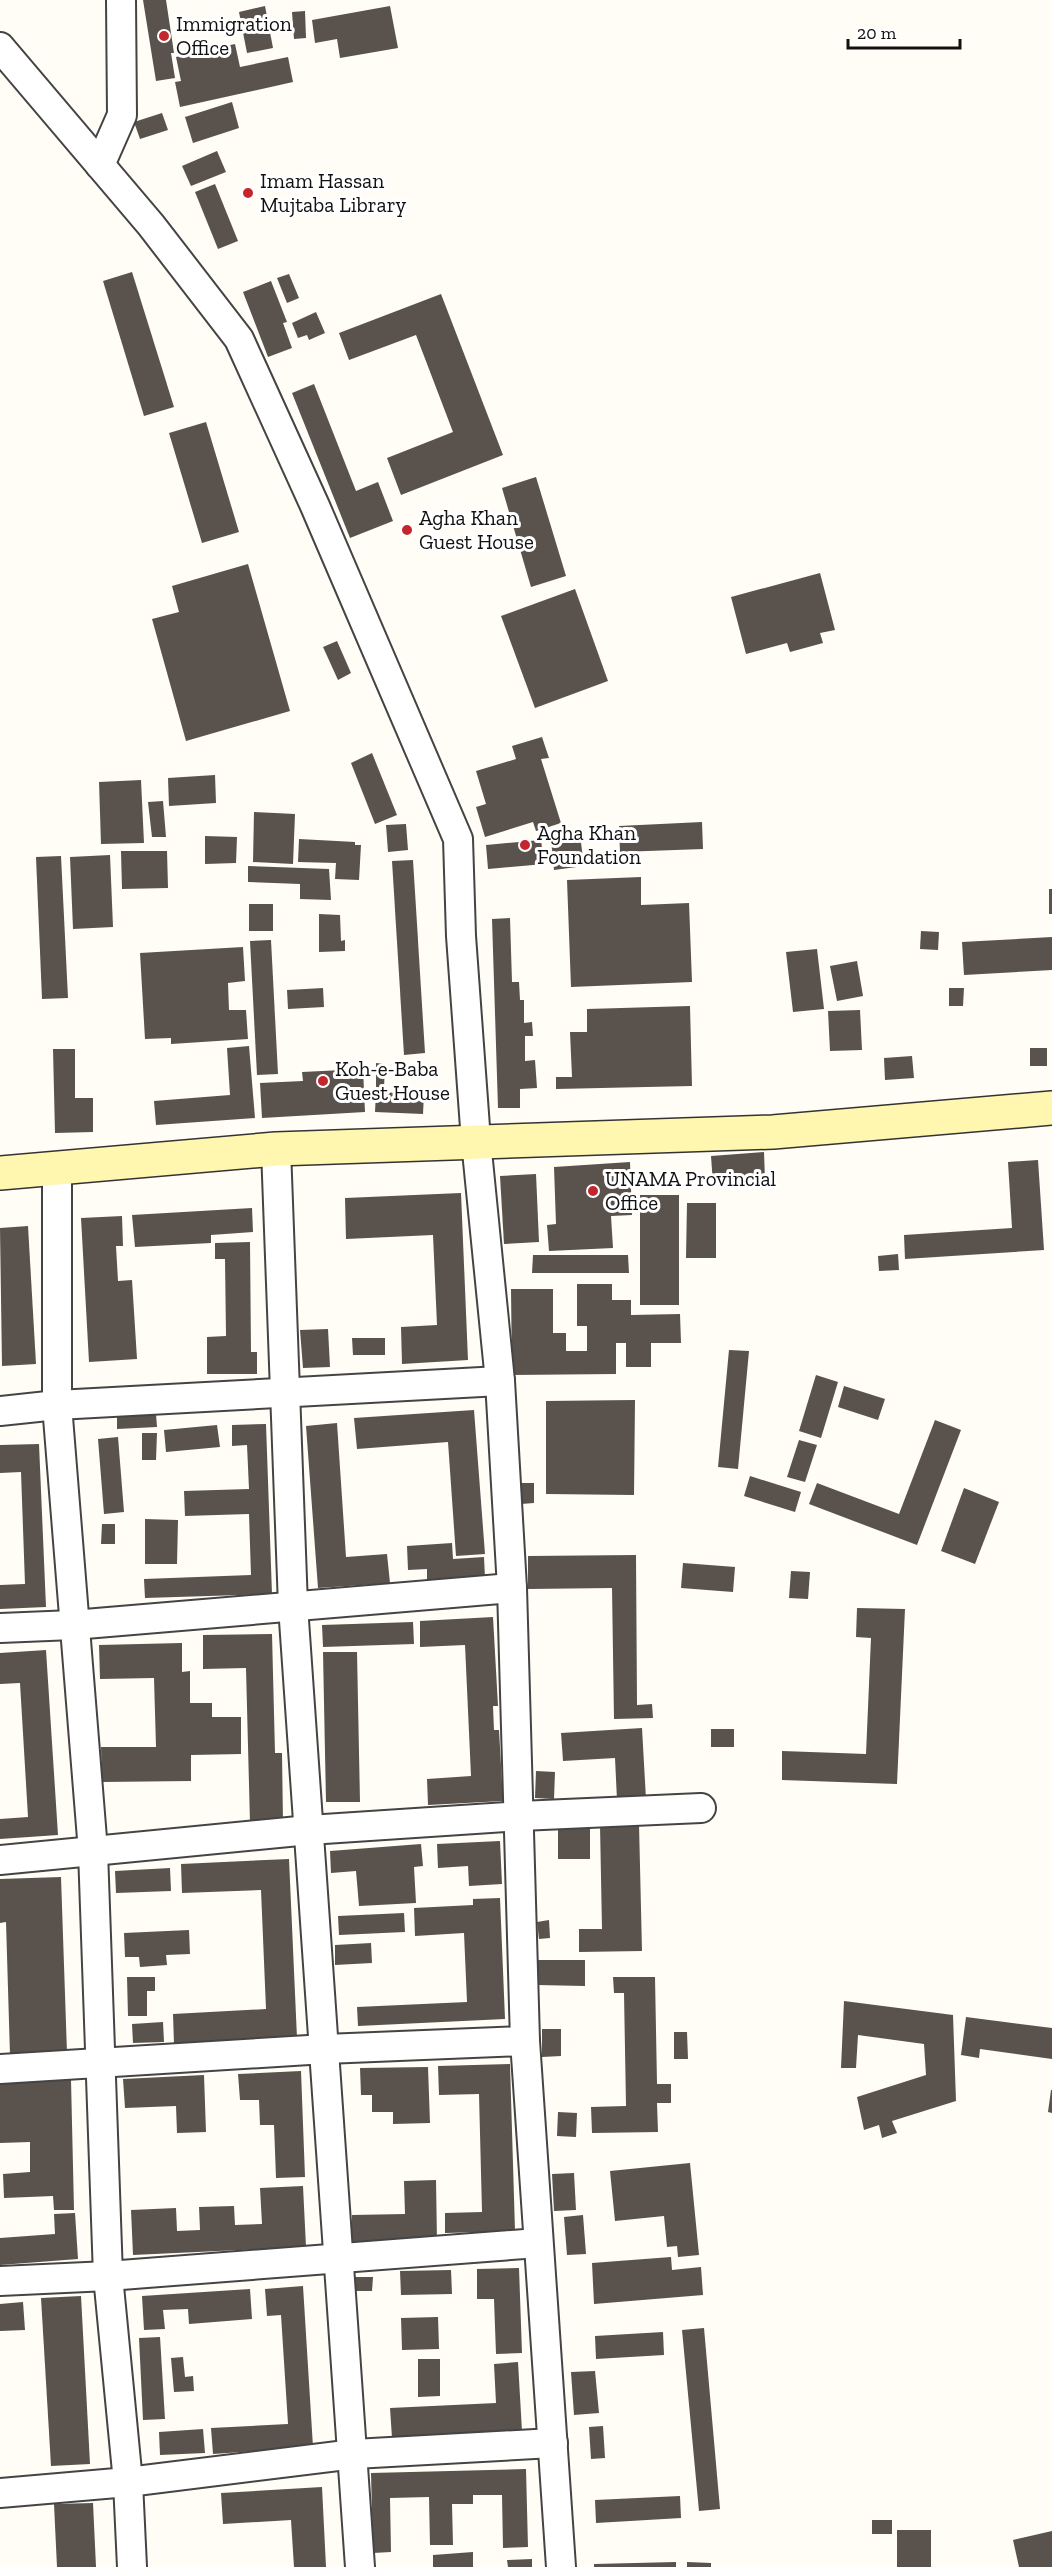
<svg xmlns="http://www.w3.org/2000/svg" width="1052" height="2567" viewBox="0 0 1052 2567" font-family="'Zilla Slab',serif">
<rect width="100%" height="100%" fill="#fffdf5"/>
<g fill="#5a524d">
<path d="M143,0H166L174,53H171L175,78L156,81Z"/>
<path d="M265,6L273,48L247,53L239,12Z"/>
<path d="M390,6L398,48L340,58L337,39L315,43L312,20Z"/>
<path d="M305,11L306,38L294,39L292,12Z"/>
<path d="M235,44L240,67L288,57L293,82L180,107L175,82L181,81L176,57Z"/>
<path d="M232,102L239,128L193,143L185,117Z"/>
<path d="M162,113L168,130L140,139L134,122Z"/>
<path d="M217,151L226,172L191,186L182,166Z"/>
<path d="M215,184L238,241L218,249L195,192Z"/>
<path d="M132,272L174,407L144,416L103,281Z"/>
<path d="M289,274L299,298L287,303L277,278Z"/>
<path d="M271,281L287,322L283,323L292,348L268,357L243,292Z"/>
<path d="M441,294L503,455L401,495L387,458L453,432L416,335L349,360L339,333Z"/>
<path d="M316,312L325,333L309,340L307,335L298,338L292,323Z"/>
<path d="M314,384L356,491L378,482L393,521L350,538L292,393Z"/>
<path d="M206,422L239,532L202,543L169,433Z"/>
<path d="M536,477L566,576L531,587L502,488Z"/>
<path d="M248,564L290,711L186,741L152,619L179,612L172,586Z"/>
<path d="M820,573L835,630L820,633L823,643L790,652L787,643L746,654L731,597Z"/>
<path d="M575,589L608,681L535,708L501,616Z"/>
<path d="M337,641L351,673L338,680L323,647Z"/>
<path d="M542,737L549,758L541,759L561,823L536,831L533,822L485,837L476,807L486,804L476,771L516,759L512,746Z"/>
<path d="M372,753L397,815L375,824L351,763Z"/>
<path d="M215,775L216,803L169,806L168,778Z"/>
<path d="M141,780L144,843L101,844L99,782Z"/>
<path d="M163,801L166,837H152L148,802Z"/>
<path d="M254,812L295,814L293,864L253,862Z"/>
<path d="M702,822L703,849L620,852L619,826Z"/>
<path d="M406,824L408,850L388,852L386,825Z"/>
<path d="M580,835L584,866L554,870L551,839Z"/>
<path d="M205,836L237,837L236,863L205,864Z"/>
<path d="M299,839L355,842V845H361L359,880L335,879L336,863L298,862Z"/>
<path d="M541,840L544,864L488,869L486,845Z"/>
<path d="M121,851H167L168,888L122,889Z"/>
<path d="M110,855L113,927L73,929L70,857Z"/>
<path d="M61,856L68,998L42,999L36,857Z"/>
<path d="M413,860L425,1053L404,1055L392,861Z"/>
<path d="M248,866L329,869L331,900L300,899V884L248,882Z"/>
<path d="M641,877V905L689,903L692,982L571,987L567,880Z"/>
<rect x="1049" y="889" width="3" height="25"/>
<rect x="249" y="904" width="24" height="27"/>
<path d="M319,914L340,915L341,941L345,940V951L319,952Z"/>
<path d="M510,918L512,982H519L520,1000H524V1023L532,1022L533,1036H525V1061L535,1060L537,1088L520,1089V1108H498L492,919Z"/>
<path d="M921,931L939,932L938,950L920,949Z"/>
<path d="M1052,937V970L964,975L962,942Z"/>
<path d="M271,940L278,1074L257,1075L250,941Z"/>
<path d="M243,947L245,981L228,983L229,1010H246L248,1039L171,1044V1038L145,1039L140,953Z"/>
<path d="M817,949L824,1009L793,1012L786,952Z"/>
<path d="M857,961L863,996L837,1001L830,966Z"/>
<path d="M323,988L324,1007L288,1009L287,990Z"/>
<path d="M949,988H964L963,1006H949Z"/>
<path d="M690,1006L692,1086L556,1089V1077H572L570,1032H587V1009Z"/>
<path d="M860,1010L862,1050L830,1051L828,1011Z"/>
<path d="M249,1046L255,1118L156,1125L154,1101L230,1095L227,1048Z"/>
<rect x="1030" y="1048" width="17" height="18"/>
<path d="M53,1049H75V1098H93V1132L55,1133Z"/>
<path d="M912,1056L914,1078L885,1080L884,1058Z"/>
<path d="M376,1063L385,1064L384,1088L376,1087Z"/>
<path d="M363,1069L365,1112L262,1118L260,1083L303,1081L302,1072Z"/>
<path d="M376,1092L424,1094L423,1114L375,1112Z"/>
<path d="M764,1152L765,1180L713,1184L711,1156Z"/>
<path d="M1038,1160L1044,1250L905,1259L904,1235L1012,1228L1008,1162Z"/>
<path d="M630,1162L632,1215L611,1216L613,1248L549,1251L547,1225L556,1224L554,1167Z"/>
<path d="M536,1174L539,1242L504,1244L500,1176Z"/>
<path d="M461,1193L468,1360L402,1364L401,1327L437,1325L433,1235L346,1239L345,1198Z"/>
<rect x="640" y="1195" width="39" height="110"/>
<path d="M687,1203H716V1258H686Z"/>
<path d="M252,1208L253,1232L211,1235V1243L135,1247L132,1215Z"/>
<path d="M122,1216L123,1246H116L118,1281L132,1280L137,1359L89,1362L81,1218Z"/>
<path d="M28,1226L36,1364L2,1366L0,1228Z"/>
<path d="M250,1242L251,1352H257V1374H207V1337L226,1336L225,1259H215V1243Z"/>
<path d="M898,1254L899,1270L879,1271L878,1256Z"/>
<path d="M533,1255H628L629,1273H532Z"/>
<path d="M577,1284H612V1300H631V1315L680,1314L681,1343H651V1367H626V1343H616V1374L512,1375L511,1289H553V1333H566V1351H587V1326H577Z"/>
<path d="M328,1329L330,1367L303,1368L300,1330Z"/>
<path d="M352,1338H385V1355H353Z"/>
<path d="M729,1350L749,1351L738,1469L718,1467Z"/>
<path d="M816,1375L838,1382L821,1438L799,1431Z"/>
<path d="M844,1386L885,1399L878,1420L838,1407Z"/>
<path d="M635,1400L634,1495L546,1494V1401Z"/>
<path d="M474,1410L485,1554L456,1556L448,1442L357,1449L354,1418Z"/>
<path d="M156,1414L157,1427L117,1429V1415Z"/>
<path d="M935,1420L961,1430L917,1545L809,1504L817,1483L899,1514Z"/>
<path d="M337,1423L346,1557L387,1554L390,1583L318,1588L306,1426Z"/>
<path d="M266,1424L272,1594L145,1598L144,1579L251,1575L249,1514L185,1516L184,1491L249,1489L247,1445L232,1446V1425Z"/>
<path d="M217,1425L220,1447L166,1452L164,1430Z"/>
<path d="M142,1433H157L156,1460H142Z"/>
<path d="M118,1437L124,1512L104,1514L98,1439Z"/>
<path d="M799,1440L817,1445L805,1482L787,1477Z"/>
<path d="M39,1444L46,1607L0,1609V1585L25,1584L21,1472L0,1473V1445Z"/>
<path d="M750,1476L801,1492L795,1512L744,1496Z"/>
<path d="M521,1483H534V1503L521,1504Z"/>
<path d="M964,1488L999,1502L975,1564L941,1551Z"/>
<path d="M145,1519L178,1520L177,1564H145Z"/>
<path d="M102,1524H115V1544H101Z"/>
<path d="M452,1543L453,1559L484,1557L485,1578L427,1581V1569L408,1570L407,1546Z"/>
<path d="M636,1555L637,1705L652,1704L653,1718L614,1719L612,1588L528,1589V1556Z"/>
<path d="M683,1563L735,1567L733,1592L681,1588Z"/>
<path d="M791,1571L810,1572L808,1599L789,1598Z"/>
<path d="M857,1608L905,1609L897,1784L782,1780V1751L866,1754L871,1638L856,1637Z"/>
<path d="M493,1617L498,1706H493L494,1730H499L503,1801L428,1805L427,1779L471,1776L465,1645L420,1647V1621Z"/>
<path d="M413,1622L414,1644L323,1647L322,1625Z"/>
<path d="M272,1634L275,1753H282L283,1823H250L246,1668L203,1669V1635Z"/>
<path d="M182,1643V1672L190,1671V1703H212V1717H241V1754L191,1755V1781L102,1782L101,1747H156L154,1678L100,1679L99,1645Z"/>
<path d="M46,1650L58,1835L0,1839V1819L28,1817L20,1683L0,1684V1653Z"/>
<path d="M323,1652H357L360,1802H326Z"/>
<path d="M642,1728L646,1799L617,1800L615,1758L563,1761L561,1733Z"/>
<rect x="711" y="1729" width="23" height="18"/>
<path d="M536,1771L555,1772L554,1799L535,1798Z"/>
<path d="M639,1824L642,1951L579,1952V1929H602L600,1825Z"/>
<path d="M590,1825V1859H558V1826Z"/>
<path d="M500,1841L502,1884L469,1886L468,1866L438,1868L437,1844Z"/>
<path d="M421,1844L423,1866L414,1867L416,1903L359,1906L356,1871L331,1873L330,1851Z"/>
<path d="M289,1859L297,2038L174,2044L173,2014L266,2009L261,1890L182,1893L181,1864Z"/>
<path d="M170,1868L171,1891L116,1893L115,1871Z"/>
<path d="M61,1877L67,2053L10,2055L6,1922L0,1923V1879Z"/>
<path d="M500,1898L505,2019L358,2026L357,2007L467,2002L464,1933L415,1936L414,1908L473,1905V1899Z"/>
<path d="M404,1913L405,1932L339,1935L338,1916Z"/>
<path d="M549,1920L550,1938L539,1939L537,1922Z"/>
<path d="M189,1930L190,1954L166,1955L167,1965L140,1967L139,1957H125L124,1933Z"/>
<path d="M371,1943L372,1963L335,1965V1945Z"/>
<path d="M537,1960H585V1986L537,1985Z"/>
<path d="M127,1977H155V1991H147V2016H128Z"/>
<path d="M613,1977H655L657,2084H671V2103H657L658,2132L592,2133L591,2107L626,2106L624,1993H614Z"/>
<path d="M844,2001L953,2015L956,2101L892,2121L897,2133L882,2138L879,2125L864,2130L857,2097L926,2075L924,2044L858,2035L856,2068H841Z"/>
<path d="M966,2017L1052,2028V2059L980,2049L979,2058L961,2055Z"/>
<path d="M163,2022L164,2042L133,2043L132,2024Z"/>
<path d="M542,2029H561V2056L542,2057Z"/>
<path d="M674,2032H687L688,2059H674Z"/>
<path d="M510,2064L515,2231L445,2233V2213L482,2212L479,2094L439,2095L438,2066Z"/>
<path d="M428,2067L430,2123L393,2124V2112H372V2095H361L360,2068Z"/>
<path d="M301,2071L305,2177L276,2178L274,2125H260L259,2100H240L238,2074Z"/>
<path d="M204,2075L206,2132L177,2133L176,2106L125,2108L123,2079Z"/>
<path d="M71,2080L74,2210H54L53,2196L4,2198L3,2174L30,2172V2142L0,2143V2083Z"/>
<path d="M1051,2090H1052V2113L1048,2112Z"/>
<path d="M558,2112L577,2113L576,2137L557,2136Z"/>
<path d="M690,2163L699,2255L678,2257L677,2246L667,2247L664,2216L615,2221L610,2171Z"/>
<path d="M574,2173L576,2210L554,2211L552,2174Z"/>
<path d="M436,2180L437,2242L352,2245V2215L405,2214L404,2181Z"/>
<path d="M303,2186L306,2247L133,2255L131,2210L176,2208L177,2231L200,2230L199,2207L234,2206L235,2225L262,2224L260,2188Z"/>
<path d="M75,2213L78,2259L0,2265V2238L55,2234L54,2214Z"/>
<path d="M583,2215L586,2254L567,2255L564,2217Z"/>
<path d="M671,2257L672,2270L701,2267L703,2295L594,2304L592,2263Z"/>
<path d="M519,2268L522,2353L496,2354L494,2299H477V2269Z"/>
<path d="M451,2270L452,2294L401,2295L400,2271Z"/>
<path d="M353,2277H373L372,2291H352Z"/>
<path d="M303,2286L313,2447L213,2454L211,2428L288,2424L281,2315L267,2316L265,2289Z"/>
<path d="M250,2289L252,2319L189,2324L188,2309L163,2310L165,2329L144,2330L142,2296Z"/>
<path d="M81,2296L90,2464L51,2466L41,2298Z"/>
<path d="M23,2302L25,2330L0,2331V2304Z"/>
<path d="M438,2317L439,2349L402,2350L401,2318Z"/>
<path d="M704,2328L720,2509L699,2511L682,2330Z"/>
<path d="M663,2332L664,2355L596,2359L595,2336Z"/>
<path d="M160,2337L165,2419L143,2420L139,2338Z"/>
<path d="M183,2357L185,2377L193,2376L194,2391L174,2392L171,2358Z"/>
<path d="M418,2359H440V2396L418,2397Z"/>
<path d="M518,2362L522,2431L392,2438L390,2408L496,2403L494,2364Z"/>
<path d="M595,2371L599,2413L574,2415L571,2372Z"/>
<path d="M603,2426L605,2458L591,2459L589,2427Z"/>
<path d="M203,2429L205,2453L160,2455L159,2432Z"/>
<path d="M526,2469L528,2547L503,2548L502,2495H473V2504H452L453,2545H430L429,2497L390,2498L391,2552L373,2553L371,2473Z"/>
<path d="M322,2487L326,2567H294L291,2520L223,2524L221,2493Z"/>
<path d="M680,2496L681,2518L596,2523L595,2500Z"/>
<path d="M93,2503L96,2567H57L54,2504Z"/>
<rect x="872" y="2520" width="20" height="14"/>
<rect x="897" y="2530" width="34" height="37"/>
<path d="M1052,2531V2567H1019L1013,2540Z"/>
<path d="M473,2552V2567H433V2555Z"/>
<path d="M532,2559V2567H508L507,2560Z"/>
<path d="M676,2562V2567H594V2564Z"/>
<path d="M687,2562L711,2563V2567H687Z"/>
</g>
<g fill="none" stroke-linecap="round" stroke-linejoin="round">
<g stroke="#444" stroke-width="32">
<g id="street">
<path d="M0,47L151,225L239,339L315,506L458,839L461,936L476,1141L500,1381L512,1588L525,2041L561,2567"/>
<path d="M100,165L122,115L121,0"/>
<path d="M276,1149L293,1606L360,2567"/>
<path d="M57,1169V1405L93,1851L108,2276L128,2482L132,2567"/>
<path d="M0,1411L57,1405L500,1381"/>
<path d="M0,1628L73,1625L512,1588"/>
<path d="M0,1860L309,1830L520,1816L701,1808"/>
<path d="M0,2069L325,2049L525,2041"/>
<path d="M0,2281L108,2276L538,2243"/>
<path d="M0,2493L128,2482L354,2454L553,2443"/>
</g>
</g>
<g stroke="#333" stroke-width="36">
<path id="secondary" d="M0,1173L276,1149L773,1132L1052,1108"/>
</g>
<use href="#street" stroke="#fff" stroke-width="28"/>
<use href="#secondary" stroke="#fff6b0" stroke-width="33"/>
</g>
<g fill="#c4262e" stroke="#fff" stroke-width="2">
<circle cx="164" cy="36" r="6"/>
<circle cx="248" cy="193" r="6"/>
<circle cx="407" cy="530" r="6"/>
<circle cx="525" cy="845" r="6"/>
<circle cx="323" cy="1081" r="6"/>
<circle cx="593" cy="1191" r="6"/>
</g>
<g text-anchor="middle" stroke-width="6" stroke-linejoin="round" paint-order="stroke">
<g font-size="21" fill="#111" stroke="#fff" text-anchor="start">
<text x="176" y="31">Immigration<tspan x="176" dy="24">Office</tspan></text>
<text x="260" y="188">Imam Hassan<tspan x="260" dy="24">Mujtaba Library</tspan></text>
<text x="419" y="525">Agha Khan<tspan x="419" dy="24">Guest House</tspan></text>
<text x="537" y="840">Agha Khan<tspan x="537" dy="24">Foundation</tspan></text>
<text x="335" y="1076">Koh-e-Baba<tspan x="335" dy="24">Guest House</tspan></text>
<text x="605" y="1186">UNAMA Provincial<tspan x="605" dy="24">Office</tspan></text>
</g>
</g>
<path d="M848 39v9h112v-9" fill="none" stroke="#111111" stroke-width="3"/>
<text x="857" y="39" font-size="18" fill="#111111" stroke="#ffffff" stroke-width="4.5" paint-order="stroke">20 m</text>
</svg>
